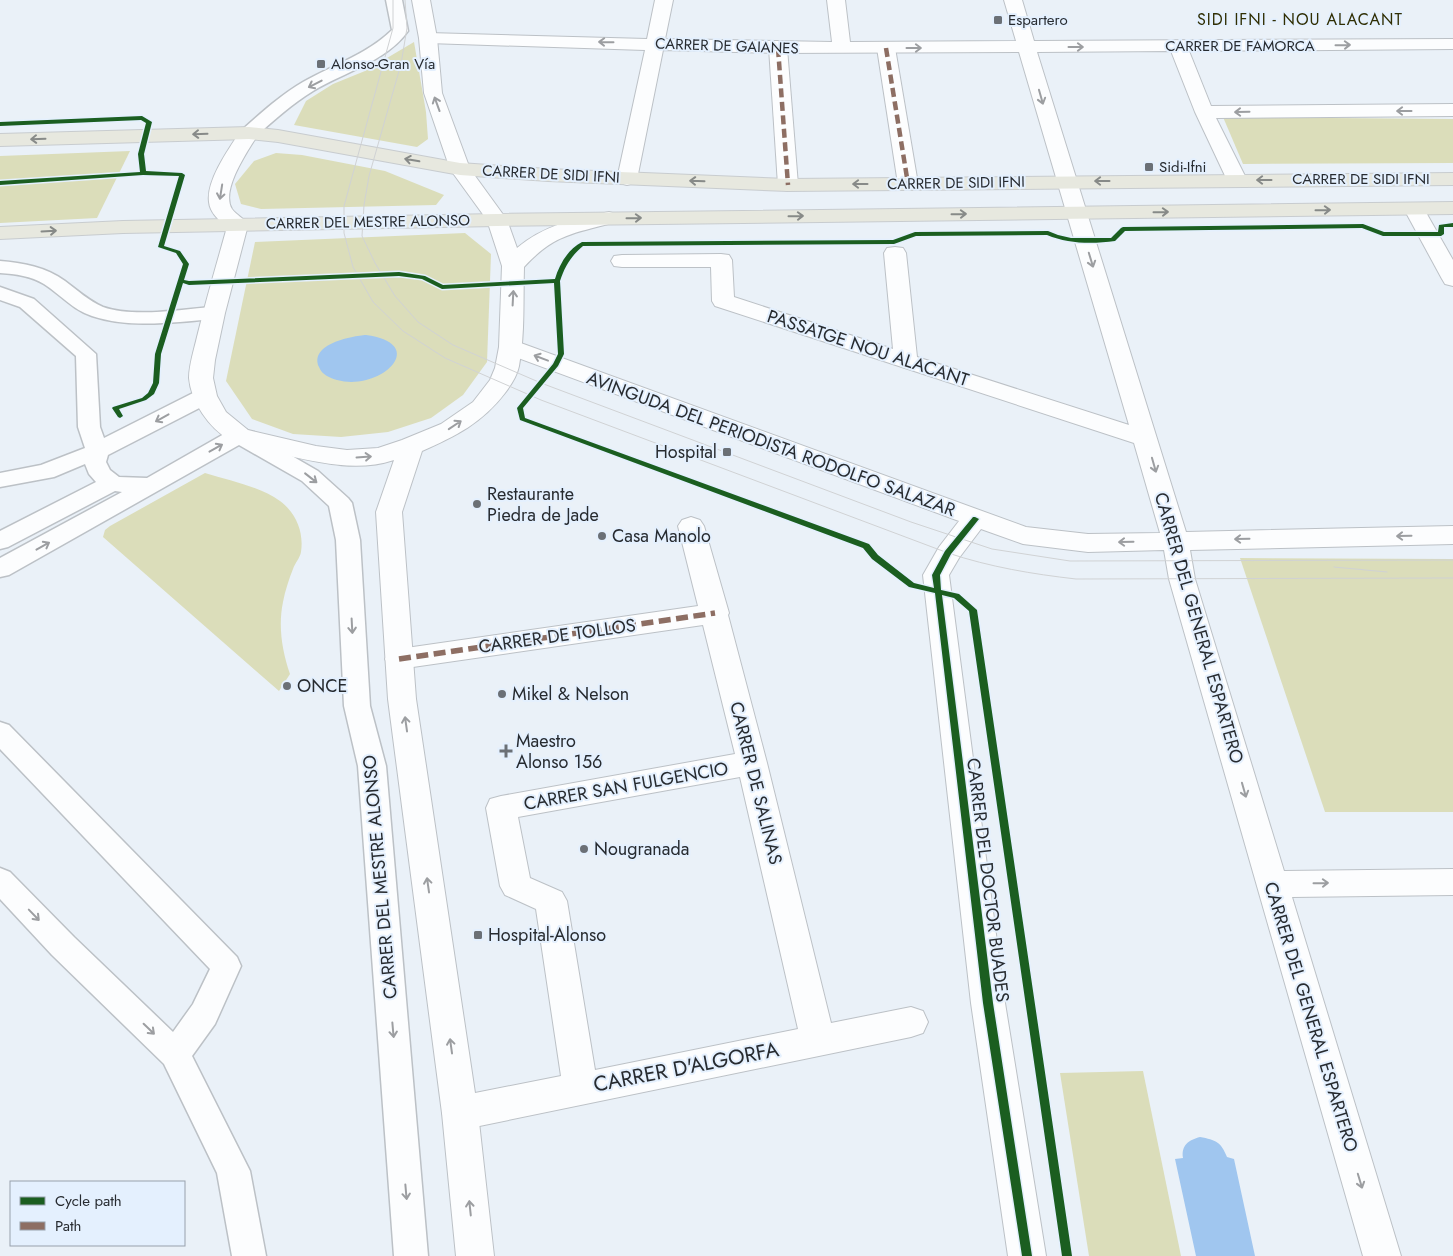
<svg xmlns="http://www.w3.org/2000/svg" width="1453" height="1256" viewBox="0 0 1453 1256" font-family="Jost,sans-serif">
<rect width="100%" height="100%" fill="#eaf1f8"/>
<g fill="#dbddba">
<path d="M414,42L426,112L428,139L417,147L294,125L306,101L333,84L365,71Z"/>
<path d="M1223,117L1453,119V163L1243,164Z"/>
<path d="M130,151L97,218L0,223V156Z"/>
<path d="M276,153L302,155L385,171L444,195L436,205L261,209L241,204L235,184L254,161Z"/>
<path d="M465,233L491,254L487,362L463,395L431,418L388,432L341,437L293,434L252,419L226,381L255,242Z"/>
<path d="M205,473C230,481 259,486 280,501C296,513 304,532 301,552C300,558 295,563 293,569C289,579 285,591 283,602C278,626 282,651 290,674L279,691L103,537L105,530L110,526Z"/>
<path d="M1240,558L1453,559V812H1325Z"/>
<path d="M1143,1071L1181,1256H1089L1060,1073Z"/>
</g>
<g fill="#a0c6ef">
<path d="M366,335C431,344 380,392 337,380C330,378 322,375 319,367C309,344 352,336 366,335Z"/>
<path d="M1200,1137C1216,1140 1221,1142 1227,1157L1234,1159L1255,1256H1196L1175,1159L1183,1158C1181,1145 1189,1140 1200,1137Z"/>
</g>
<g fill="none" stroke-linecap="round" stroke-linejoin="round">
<g stroke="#bcc1c6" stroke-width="3">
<g id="service">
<path d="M386,0H402L408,31C386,62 344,72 313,91C292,104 274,120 255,137L249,138L243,137L240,133L243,129C262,112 281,95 303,82C333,65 366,55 392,30Z"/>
<path d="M0,261C23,263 46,267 65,281C77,290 89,301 103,307C135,318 181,309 214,307L221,309L224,313L221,317L214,319C174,322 131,329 92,316C73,310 60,294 44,284C31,276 16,274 0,273Z"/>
<path d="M0,287L34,299L96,354L100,427L104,438L197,391L205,389L213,391L216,396L213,401L108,455L106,462L110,470L119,477L147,478L231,430L239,428L247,430L318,471L348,498L352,503L360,540L370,706L386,766L428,1256H394L358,766L344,706L336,540L329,506L302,481L239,445L9,575L0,577V558L122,492L115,491L8,547L0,549V531L96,482L89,474L85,464L54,477L0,487V473L41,465L85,448L78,427L76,356L20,307L0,300Z"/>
<path d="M0,722L9,725L237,957L241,966L215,1024L192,1056L250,1171L266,1256H232L217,1173L164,1064L52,955L0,899V868L10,872L74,937L173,1032L193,1004L210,969L0,749Z"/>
</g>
</g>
<g stroke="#bcc1c6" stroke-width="2">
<g id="pedestrian">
<path d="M778,43L784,44L787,48L798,185L795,189L788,191L781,189L778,185L769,48L772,44Z"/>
<path d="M886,43L892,44L895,48L918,184L915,188L908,190L901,188L898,184L877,48L880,44Z"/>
</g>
</g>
<g stroke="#bcc1c6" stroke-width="2">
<g id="minor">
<path d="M655,0H673L665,39L832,42L827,0H845L850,42L1016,41L1004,0H1022L1034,41L1453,39V49L1189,51L1211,106L1453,104V116L1216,118L1247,180L1244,184L1237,186L1230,184L1227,180L1195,112L1171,51L1037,52L1186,532L1453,526V544L1190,550L1195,579L1284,871L1453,869V895L1292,897L1401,1256H1363L1169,579L1164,550L1088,552L1023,544L981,529L959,558L949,575L1005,1003L1046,1256H1008L971,1003L923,575L939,547L959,521L502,352L499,347L502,342L510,340L518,342L1026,527L1088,534L1160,533L1134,443L715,306L712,301L711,267H622L614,266L611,261L614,256L622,255L721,254L729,255L732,260L734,297L893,349L884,253L887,248L895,247L903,248L906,253L917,357L1129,425L1019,52L778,53L663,50L637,179L634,183L627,185L620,183L617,179L645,50L428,43L422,42L419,38L422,34L428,33L647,39Z"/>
<path d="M1414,203L1421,205L1424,209L1453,260V286L1445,284L1442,279L1404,209L1407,205Z"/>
<path d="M691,517L700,520L704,526L729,613L728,615L767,763L831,1023L911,1007L923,1011L928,1022L923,1033L911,1037L460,1130L447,1125L442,1113L447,1101L460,1096L561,1076L536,909L505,895L500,886L486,808L490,799L501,796L735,754L703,625L399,669L389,666L385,659L389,652L399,649L698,606L678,526L682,520ZM740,777L798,1029L595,1070L567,901L562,892L530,878L518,817Z"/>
</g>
</g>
<g stroke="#bcc1c6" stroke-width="2">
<path id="secondary" d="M412,0H430L437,38L442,93L470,169L507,220L517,248C544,225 575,219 609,212L616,214L619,218L616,222C575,233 554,234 524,267C523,299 525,334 519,366C517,376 511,385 505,393C482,423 456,436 422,451L402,512L416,699L478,1113L494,1256H456L442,1113L388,699L376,512L394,460C358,472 321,463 285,455C271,453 241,447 230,440C209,428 191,402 189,378C189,365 194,350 197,337C206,300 217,263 227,227C219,220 210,213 209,202C206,180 230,147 242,129L249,127L256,129L259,133C249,149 220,190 232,209C236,215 244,218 248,225L225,313L215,360L213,378L217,396L226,412L248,430L316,446L347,450L378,448L402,440L441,424L473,402L490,380L495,368L499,347L502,266L487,220L450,169L424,93L419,38Z"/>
</g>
<g stroke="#c8cccf" stroke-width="2">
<g id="primary">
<path d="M249,127L278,130L460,163L548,169L788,179L1453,173V185L788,191L548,181L460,175L278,142L249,139L0,146V134Z"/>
<path d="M1453,202V214L497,226L123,233L0,239V227L123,221L497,214Z"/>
</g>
</g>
<use href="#service" fill="#fcfdfe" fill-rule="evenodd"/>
<use href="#pedestrian" fill="#fcfdfe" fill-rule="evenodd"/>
<use href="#minor" fill="#fcfdfe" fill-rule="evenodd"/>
<use href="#secondary" fill="#fcfdfe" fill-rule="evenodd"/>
<use href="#primary" fill="#e7e8df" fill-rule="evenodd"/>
<g stroke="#d0d2d4" stroke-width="1">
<path d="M393,0V28L344,206V233L353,267L373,302L403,331L445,358L541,400L948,553C990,567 1032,574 1076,579L1453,578"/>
<path d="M405,0L407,28L401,64L369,176L364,205L362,236L375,263L395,296L418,322L453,345L541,383L911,522L992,549L1070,561L1453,560"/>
<path d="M1334,567L1387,572"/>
</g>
<g stroke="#8d6e63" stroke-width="4.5" stroke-dasharray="9 4.5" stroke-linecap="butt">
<path d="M778,48L788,185"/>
<path d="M886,48L908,184"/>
</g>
<path stroke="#8d6e63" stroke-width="5.5" stroke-dasharray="12 5.5" stroke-linecap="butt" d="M399,659L715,613"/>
<g stroke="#e4f0fe" stroke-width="3">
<path id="cycleway" d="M142,116L152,122L144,154L146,171L182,173L185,175L164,246L180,251L189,264L184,280L189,281L399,272L425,276L443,285L555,279C559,265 568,249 582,242L893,240L915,232L1048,231L1058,235L1071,238H1111L1121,228L1123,227L1363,224L1384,232H1438L1439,225L1453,223V227H1444V234L1441,236H1383L1362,228L1125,231L1115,241C1093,244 1068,244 1047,235L916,236L894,244L583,246C571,256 565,266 560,281L564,354L558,366L523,408L525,418L869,544L878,555L914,583L934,588L932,575L945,551L973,517H975L979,519L951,554L940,575L941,590L959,594L977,610L1072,1256H1062L969,611L954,598L942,595L993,1003L1032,1256H1022L983,1003L935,593L909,587L872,559L863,548L520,420L517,408L553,364L558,354L554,283L442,289L422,279L399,276L189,285L183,283L161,354L159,383L154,394L146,400L119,409L123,416L120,418L118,417L112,408L113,407L142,398L148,393L153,383L155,354L183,264L176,253L158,247L179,176L143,175L0,185V181L140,172L138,154L146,123L141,120L0,126V122Z"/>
</g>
<use href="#cycleway" fill="#1b5e20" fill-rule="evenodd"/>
</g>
<defs><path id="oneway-shaft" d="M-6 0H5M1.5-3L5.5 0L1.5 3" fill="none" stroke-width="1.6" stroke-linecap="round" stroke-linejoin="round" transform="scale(1.25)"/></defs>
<g stroke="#9c9ea1">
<use href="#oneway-shaft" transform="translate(606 42) rotate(-179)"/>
<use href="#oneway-shaft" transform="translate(1343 45) rotate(-1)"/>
<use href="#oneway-shaft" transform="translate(1076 47)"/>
<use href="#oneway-shaft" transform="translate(914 48)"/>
<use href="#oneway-shaft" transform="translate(315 84) rotate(153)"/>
<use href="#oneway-shaft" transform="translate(1041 97) rotate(74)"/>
<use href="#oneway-shaft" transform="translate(437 104) rotate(-110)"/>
<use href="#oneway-shaft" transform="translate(1404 111) rotate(180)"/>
<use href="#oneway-shaft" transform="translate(1242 112) rotate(179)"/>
<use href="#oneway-shaft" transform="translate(221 192) rotate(99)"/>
<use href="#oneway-shaft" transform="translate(1091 260) rotate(73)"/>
<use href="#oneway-shaft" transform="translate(513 298) rotate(-87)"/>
<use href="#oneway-shaft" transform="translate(541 358) rotate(-159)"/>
<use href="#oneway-shaft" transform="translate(162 418) rotate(151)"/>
<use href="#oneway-shaft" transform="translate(455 425) rotate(-34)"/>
<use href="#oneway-shaft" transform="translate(216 448) rotate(-29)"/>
<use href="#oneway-shaft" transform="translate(364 457) rotate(-4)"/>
<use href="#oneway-shaft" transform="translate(1154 465) rotate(74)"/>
<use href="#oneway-shaft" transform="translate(311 478) rotate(38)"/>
<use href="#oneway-shaft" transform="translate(1404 536) rotate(179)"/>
<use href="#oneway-shaft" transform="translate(1242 539) rotate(179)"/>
<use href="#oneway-shaft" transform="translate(1126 542) rotate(179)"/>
<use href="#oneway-shaft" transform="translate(43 546) rotate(-29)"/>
<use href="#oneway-shaft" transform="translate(352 626) rotate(87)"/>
<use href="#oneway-shaft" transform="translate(406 724) rotate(-98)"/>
<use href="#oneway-shaft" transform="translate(1244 790) rotate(74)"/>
<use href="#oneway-shaft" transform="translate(1321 883) rotate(-1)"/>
<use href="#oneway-shaft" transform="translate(428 885) rotate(-98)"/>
<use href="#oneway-shaft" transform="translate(34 915) rotate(46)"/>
<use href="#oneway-shaft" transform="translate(149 1029) rotate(44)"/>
<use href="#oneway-shaft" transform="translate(393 1030) rotate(85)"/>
<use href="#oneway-shaft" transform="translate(451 1046) rotate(-98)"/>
<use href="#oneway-shaft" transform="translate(1360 1181) rotate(73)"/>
<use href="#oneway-shaft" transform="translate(406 1192) rotate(85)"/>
<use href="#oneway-shaft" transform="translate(470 1208) rotate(-96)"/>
</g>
<g stroke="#878a88">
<use href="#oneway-shaft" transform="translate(200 134) rotate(178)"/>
<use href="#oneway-shaft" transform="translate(38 139) rotate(178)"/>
<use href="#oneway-shaft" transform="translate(412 160) rotate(-170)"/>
<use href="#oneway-shaft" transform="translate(1264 180) rotate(180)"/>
<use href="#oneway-shaft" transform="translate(697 181) rotate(-178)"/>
<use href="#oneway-shaft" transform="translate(1102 181) rotate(180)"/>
<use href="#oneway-shaft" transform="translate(860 184) rotate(180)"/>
<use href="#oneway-shaft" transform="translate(1323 210) rotate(-1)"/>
<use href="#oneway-shaft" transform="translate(1161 212) rotate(-1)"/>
<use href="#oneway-shaft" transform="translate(959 214) rotate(-1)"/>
<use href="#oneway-shaft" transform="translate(796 216) rotate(-1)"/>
<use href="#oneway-shaft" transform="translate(634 218) rotate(-1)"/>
<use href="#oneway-shaft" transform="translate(49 231) rotate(-3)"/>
</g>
<g fill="#6b7076" stroke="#e4f0fe" stroke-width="2">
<rect x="993" y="15" width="10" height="10" rx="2.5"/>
<rect x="316" y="59" width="10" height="10" rx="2.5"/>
<rect x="1144" y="162" width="10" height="10" rx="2.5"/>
<rect x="722" y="447" width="10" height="10" rx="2.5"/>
<circle cx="477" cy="504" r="5"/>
<circle cx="602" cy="536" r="5"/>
<circle cx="287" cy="686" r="5"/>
<circle cx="502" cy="694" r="5"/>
<path d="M503.5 743.5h5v5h5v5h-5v5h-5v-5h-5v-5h5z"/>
<circle cx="584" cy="849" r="5"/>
<rect x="473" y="930" width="10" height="10" rx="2.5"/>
</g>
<g text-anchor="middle" stroke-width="4" stroke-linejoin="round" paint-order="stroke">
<g font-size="15" fill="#272b30" stroke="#e4f0fe" text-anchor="start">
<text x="1008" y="25">Espartero</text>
<text x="331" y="69">Alonso-Gran Vía</text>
<text x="1159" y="172">Sidi-Ifni</text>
</g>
<g font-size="15" fill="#272b30" stroke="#e4f0fe">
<text transform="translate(727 46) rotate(2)" y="5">CARRER DE GAIANES</text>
<text x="1240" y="51">CARRER DE FAMORCA</text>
<text transform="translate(551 174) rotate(3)" y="5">CARRER DE SIDI IFNI</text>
<text x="1361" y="184">CARRER DE SIDI IFNI</text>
<text transform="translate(956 183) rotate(-1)" y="5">CARRER DE SIDI IFNI</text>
<text transform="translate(368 222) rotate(-1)" y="5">CARRER DEL MESTRE ALONSO</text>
</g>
<g font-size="16" letter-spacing="1" fill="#302e03" stroke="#e4f0fe">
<text x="1300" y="25">SIDI IFNI - NOU ALACANT</text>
</g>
<g font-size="18" fill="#272b30" stroke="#e4f0fe">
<text transform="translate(868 348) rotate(18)" y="6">PASSATGE NOU ALACANT</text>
<text transform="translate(771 444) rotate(20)" y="6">AVINGUDA DEL PERIODISTA RODOLFO SALAZAR</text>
<text transform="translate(1199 628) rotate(74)" y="6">CARRER DEL GENERAL ESPARTERO</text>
<text transform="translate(557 636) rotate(-8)" y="6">CARRER DE TOLLOS</text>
<text transform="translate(756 783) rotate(76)" y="6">CARRER DE SALINAS</text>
<text transform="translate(626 786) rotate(-10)" y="6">CARRER SAN FULGENCIO</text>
<text transform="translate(380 877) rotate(-95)" y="6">CARRER DEL MESTRE ALONSO</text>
<text transform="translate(988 880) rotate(83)" y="6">CARRER DEL DOCTOR BUADES</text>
<text transform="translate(1311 1017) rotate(73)" y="6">CARRER DEL GENERAL ESPARTERO</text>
</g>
<g font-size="18" fill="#272b30" stroke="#e4f0fe" text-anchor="start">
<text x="717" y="458" text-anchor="end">Hospital</text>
<text x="487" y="500">Restaurante<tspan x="487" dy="21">Piedra de Jade</tspan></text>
<text x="612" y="542">Casa Manolo</text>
<text x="297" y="692">ONCE</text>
<text x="512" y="700">Mikel &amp; Nelson</text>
<text x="516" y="747">Maestro<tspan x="516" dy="21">Alonso 156</tspan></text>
<text x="594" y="855">Nougranada</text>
<text x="488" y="941">Hospital-Alonso</text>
</g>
<g font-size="21" fill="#272b30" stroke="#e4f0fe">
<text transform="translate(686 1067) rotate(-11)" y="7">CARRER D'ALGORFA</text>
</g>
</g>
<rect x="10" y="1181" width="175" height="65" fill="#e4f0fe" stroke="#98a1ac"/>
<rect x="20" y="1197" width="25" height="8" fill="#1b5e20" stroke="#98a1ac"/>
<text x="55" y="1206" font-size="15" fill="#272b30">Cycle path</text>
<rect x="20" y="1222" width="25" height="8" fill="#8d6e63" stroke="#98a1ac"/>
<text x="55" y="1231" font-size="15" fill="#272b30">Path</text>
</svg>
